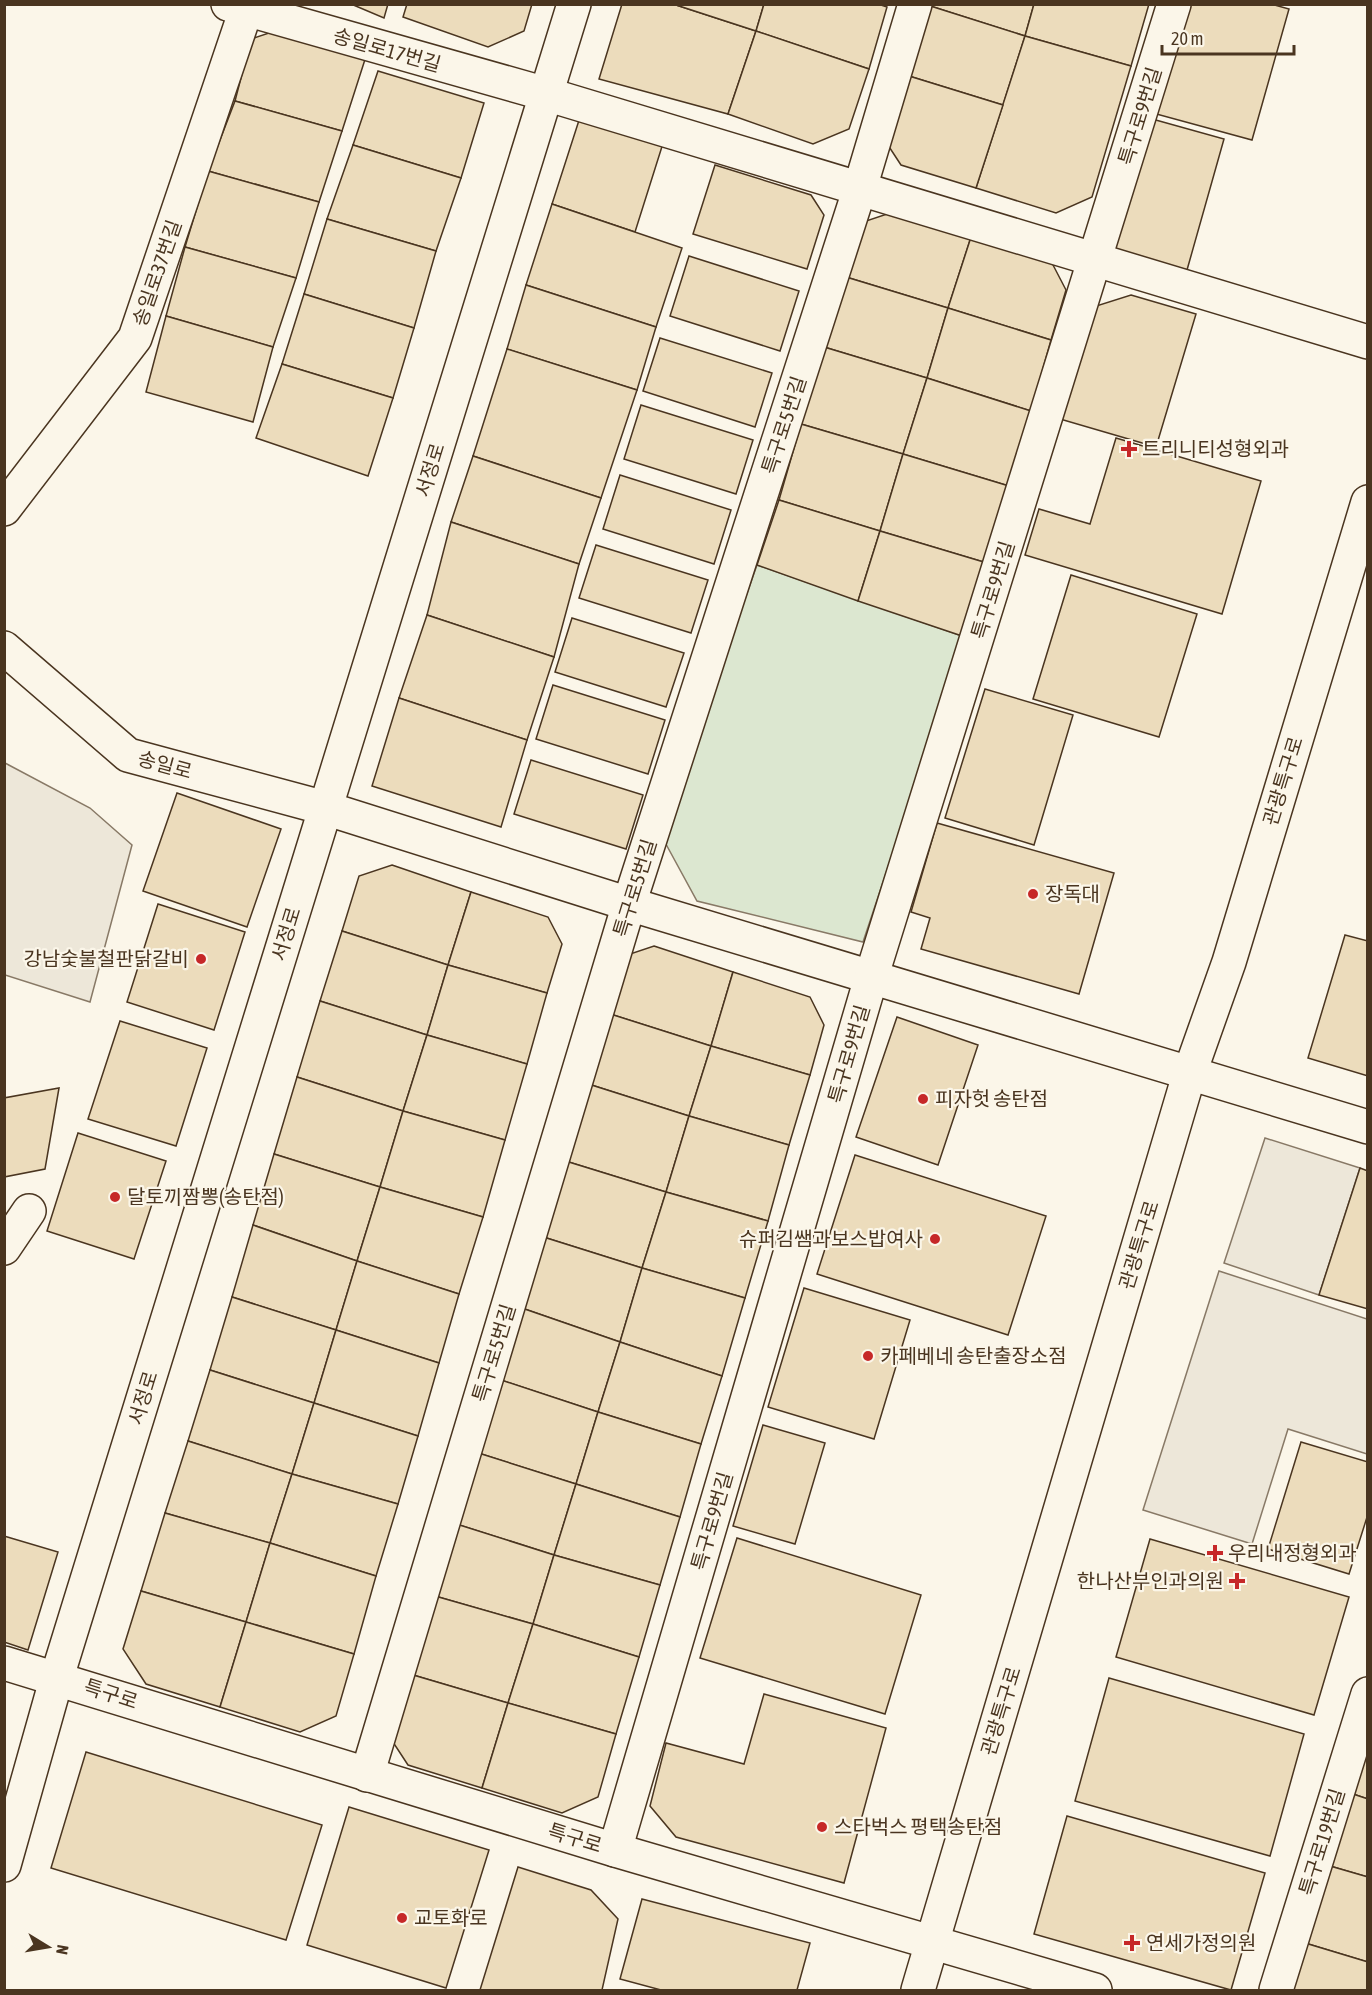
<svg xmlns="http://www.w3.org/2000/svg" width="1372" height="1995" viewBox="0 0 1372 1995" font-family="'Asap Condensed','Noto Sans KR',sans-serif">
<rect width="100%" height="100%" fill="#fbf6e9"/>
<path fill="#dce7d0" stroke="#887966" stroke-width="1.5" d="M757,565L965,637L863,942L697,901L661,835Z"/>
<g fill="#ede7d9" stroke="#887966" stroke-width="1.5">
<path d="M5,763L90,808L132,845L90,1002L5,975Z"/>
<path d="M1265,1138L1360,1168L1319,1295L1224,1263Z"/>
<path d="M1219,1271L1367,1319V1454L1288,1429L1252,1544L1143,1510Z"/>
</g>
<g fill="#ecdcbc" stroke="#4a3520" stroke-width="1.5">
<path d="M351,4H388L384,18Z"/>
<path d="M407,4H532L524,31L488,47L403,17Z"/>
<path d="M622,4H673L756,31L728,114L599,79Z"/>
<path d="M673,4H764L756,31Z"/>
<path d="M764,4H878L887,7L869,69L756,31Z"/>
<path d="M924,4H1034L1025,36Z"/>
<path d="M924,4L1025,36L1003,105L896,72Z"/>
<path d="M1034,4H1149L1131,66L1025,36Z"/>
<path d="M1179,4H1271L1289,9L1252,140L1149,112Z"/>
<path d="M293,25L369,47L342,131L235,101L251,39Z"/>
<path d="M756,31L869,69L849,129L813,144L728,114Z"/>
<path d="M1025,36L1131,66L1092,197L1056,213L976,188Z"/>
<path d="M378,71L484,103L461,178L353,145Z"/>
<path d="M896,72L1003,105L976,188L901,165L878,130Z"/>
<path d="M235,101L342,131L319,202L208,171Z"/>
<path d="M582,111L665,137L635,232L552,204Z"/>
<path d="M1145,117L1224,139L1187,270L1108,248Z"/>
<path d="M353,145L461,178L436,251L327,219Z"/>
<path d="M715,165L811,195L824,215L807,269L693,234Z"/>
<path d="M208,171L319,202L296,278L185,247Z"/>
<path d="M552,204L682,248L656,327L526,285Z"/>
<path d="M896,211L972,234L948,308L846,277L863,222Z"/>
<path d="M327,219L436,251L414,328L304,294Z"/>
<path d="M972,234L1052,263L1066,290L1051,340L948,308Z"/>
<path d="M185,247L296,278L273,347L166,316Z"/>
<path d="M689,256L799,291L780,351L670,316Z"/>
<path d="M846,277L948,308L927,378L824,347Z"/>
<path d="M526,285L656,327L637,390L507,349Z"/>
<path d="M304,294L414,328L393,398L282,364Z"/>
<path d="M1131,295L1196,314L1156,447L1060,419L1093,307Z"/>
<path d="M948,308L1051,340L1031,411L927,378Z"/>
<path d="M166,316L273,347L253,422L146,392Z"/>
<path d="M660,338L772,373L755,427L643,391Z"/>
<path d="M824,347L927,378L903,454L801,424Z"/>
<path d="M507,349L637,390L601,498L473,456Z"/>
<path d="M282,364L393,398L368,476L256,438Z"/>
<path d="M927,378L1031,411L1009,486L903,454Z"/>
<path d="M641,405L753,440L736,494L624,459Z"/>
<path d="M801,424L903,454L880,531L779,500Z"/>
<path d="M1116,438L1261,481L1222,614L1025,555L1039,509L1090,524Z"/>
<path d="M903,454L1009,486L987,563L880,531Z"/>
<path d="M473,456L601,498L579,564L451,522Z"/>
<path d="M620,475L731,510L714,564L603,529Z"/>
<path d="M779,500L880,531L858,601L757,565Z"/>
<path d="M451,522L579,564L554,657L427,615Z"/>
<path d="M880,531L987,563L965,637L858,601Z"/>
<path d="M596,545L708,580L691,633L579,598Z"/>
<path d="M1071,575L1197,614L1159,737L1033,699Z"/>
<path d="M427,615L554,657L527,740L399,698Z"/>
<path d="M572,618L684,653L666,707L555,672Z"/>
<path d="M553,685L665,720L648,774L536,739Z"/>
<path d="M985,689L1073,715L1034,845L945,818Z"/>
<path d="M399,698L527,740L501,827L372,786Z"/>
<path d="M531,760L643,795L626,849L514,814Z"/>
<path d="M177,793L281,829L247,927L143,891Z"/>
<path d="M937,823L1114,873L1079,994L921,949L930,918L911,912Z"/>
<path d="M392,865L471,892L448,965L342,931L359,876Z"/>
<path d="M471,892L548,917L562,944L547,993L448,965Z"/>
<path d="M158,904L245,932L214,1030L127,1002Z"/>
<path d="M342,931L448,965L427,1035L320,1001Z"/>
<path d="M1345,935L1368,941V1076L1308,1058Z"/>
<path d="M654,946L733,972L711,1046L604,1012L621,957Z"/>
<path d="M448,965L547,993L527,1064L427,1035Z"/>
<path d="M733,972L810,997L824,1025L810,1075L711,1046Z"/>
<path d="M320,1001L427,1035L403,1111L297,1077Z"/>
<path d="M604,1012L711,1046L689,1116L582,1082Z"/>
<path d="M897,1017L978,1045L938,1165L856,1137Z"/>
<path d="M120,1021L207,1048L176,1146L88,1119Z"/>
<path d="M427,1035L527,1064L505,1140L403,1111Z"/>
<path d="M711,1046L810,1075L789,1145L689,1116Z"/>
<path d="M297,1077L403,1111L380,1187L274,1154Z"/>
<path d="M582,1082L689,1116L666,1192L559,1159Z"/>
<path d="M59,1088L45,1169L4,1177V1098Z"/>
<path d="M403,1111L505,1140L483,1217L380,1187Z"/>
<path d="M689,1116L789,1145L768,1221L666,1192Z"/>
<path d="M78,1133L166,1161L134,1259L47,1231Z"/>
<path d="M274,1154L380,1187L357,1261L253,1225Z"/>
<path d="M855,1155L1046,1216L1008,1335L817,1274Z"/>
<path d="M559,1159L666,1192L642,1268L537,1235Z"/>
<path d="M1360,1168L1368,1171V1309L1319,1295Z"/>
<path d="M380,1187L483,1217L459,1294L357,1261Z"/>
<path d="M666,1192L768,1221L745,1298L642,1268Z"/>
<path d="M253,1225L357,1261L336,1330L232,1297Z"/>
<path d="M537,1235L642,1268L620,1342L516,1306Z"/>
<path d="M357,1261L459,1294L439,1363L336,1330Z"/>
<path d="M642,1268L745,1298L722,1376L620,1342Z"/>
<path d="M804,1288L910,1320L874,1439L768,1407Z"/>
<path d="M232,1297L336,1330L314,1403L210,1370Z"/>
<path d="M516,1306L620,1342L598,1412L495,1378Z"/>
<path d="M336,1330L439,1363L418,1436L314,1403Z"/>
<path d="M620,1342L722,1376L701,1444L598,1412Z"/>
<path d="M210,1370L314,1403L292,1474L188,1441Z"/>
<path d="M495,1378L598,1412L576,1484L472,1451Z"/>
<path d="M314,1403L418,1436L398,1504L292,1474Z"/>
<path d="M598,1412L701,1444L680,1517L576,1484Z"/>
<path d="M763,1425L825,1443L795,1544L733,1526Z"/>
<path d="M188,1441L292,1474L270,1543L165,1513Z"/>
<path d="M1301,1442L1368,1462V1514L1349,1574L1268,1549Z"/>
<path d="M472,1451L576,1484L554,1555L450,1522Z"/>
<path d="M292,1474L398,1504L376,1576L270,1543Z"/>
<path d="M576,1484L680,1517L660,1585L554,1555Z"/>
<path d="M165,1513L270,1543L246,1622L141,1591Z"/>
<path d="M450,1522L554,1555L533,1624L428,1594Z"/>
<path d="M4,1536L58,1552L28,1650L4,1642Z"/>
<path d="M737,1538L921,1595L885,1714L700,1658Z"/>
<path d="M1150,1539L1349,1597L1314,1715L1116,1657Z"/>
<path d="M270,1543L376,1576L354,1654L246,1622Z"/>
<path d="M554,1555L660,1585L639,1657L533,1624Z"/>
<path d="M141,1591L246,1622L220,1707L146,1684L123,1649Z"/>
<path d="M428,1594L533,1624L508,1703L403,1672Z"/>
<path d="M246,1622L354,1654L336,1716L300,1732L220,1707Z"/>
<path d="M533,1624L639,1657L616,1734L508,1703Z"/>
<path d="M403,1672L508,1703L482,1788L408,1765L385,1730Z"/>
<path d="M1109,1678L1304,1734L1270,1856L1075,1801Z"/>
<path d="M764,1694L886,1728L844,1883L676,1837L650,1806L666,1743L744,1764Z"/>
<path d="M508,1703L616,1734L598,1797L562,1813L482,1788Z"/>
<path d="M1368,1747V1799L1353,1794Z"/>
<path d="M86,1752L322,1825L286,1940L51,1868Z"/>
<path d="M1353,1794L1368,1799V1877L1330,1866Z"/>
<path d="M349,1807L489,1850L446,1988L307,1945Z"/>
<path d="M1067,1816L1265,1873L1231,1990L1034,1934Z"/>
<path d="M1330,1866L1368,1877V1962L1305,1943Z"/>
<path d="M518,1867L591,1890L618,1919L602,1990H480Z"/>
<path d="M642,1899L810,1943L797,1990H661L620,1979Z"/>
<path d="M1305,1943L1368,1962V1990H1291Z"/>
</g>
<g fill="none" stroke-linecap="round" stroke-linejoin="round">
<g stroke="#4a3520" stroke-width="36">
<g id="minor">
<path d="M228,4L546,94L1368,342"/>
<path d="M4,509L135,338L248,4"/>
<path d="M4,648L128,755L325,808L629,904L1368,1127"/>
<path d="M4,1248L29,1211"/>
<path d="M4,1663L615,1850L1095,1990"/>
<path d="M367,1775L629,904L860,188L915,4"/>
<path d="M615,1850L871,978L1174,4"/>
<path d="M4,1865L57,1677L574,4"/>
<path d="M918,1990L1189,1075L1229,962L1368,502"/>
<path d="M1276,1990L1368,1694"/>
</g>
</g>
<use href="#minor" stroke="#fbf6e9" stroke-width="33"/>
</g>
<g fill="#c62828" stroke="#fbf6e9" stroke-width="2">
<path d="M1126 440h6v6h6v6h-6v6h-6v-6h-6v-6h6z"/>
<circle cx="1033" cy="894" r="6"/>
<circle cx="201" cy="959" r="6"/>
<circle cx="923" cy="1099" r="6"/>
<circle cx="115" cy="1197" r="6"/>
<circle cx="935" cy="1239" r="6"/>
<circle cx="868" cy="1356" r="6"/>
<path d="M1212 1544h6v6h6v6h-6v6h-6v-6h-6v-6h6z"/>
<path d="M1234 1572h6v6h6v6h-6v6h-6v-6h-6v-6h6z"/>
<circle cx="822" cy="1827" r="6"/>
<circle cx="402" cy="1918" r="6"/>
<path d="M1129 1934h6v6h6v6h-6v6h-6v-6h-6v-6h6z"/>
</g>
<g text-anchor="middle" stroke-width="4.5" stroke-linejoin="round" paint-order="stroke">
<g font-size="20" fill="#4a3520" stroke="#fbf6e9">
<text transform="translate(387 50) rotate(16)" y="7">송일로17번길</text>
<text transform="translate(1140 116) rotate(-73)" y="7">특구로9번길</text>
<text transform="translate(157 273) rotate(-71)" y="7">송일로37번길</text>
<text transform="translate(784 425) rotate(-72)" y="7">특구로5번길</text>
<text transform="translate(430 470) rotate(-73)" y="7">서정로</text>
<text transform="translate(993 590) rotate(-73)" y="7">특구로9번길</text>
<text transform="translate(165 765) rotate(15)" y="7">송일로</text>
<text transform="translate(1283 781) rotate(-73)" y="7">관광특구로</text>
<text transform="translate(635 888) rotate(-73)" y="7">특구로5번길</text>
<text transform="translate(286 934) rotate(-73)" y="7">서정로</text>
<text transform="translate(849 1054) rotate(-74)" y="7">특구로9번길</text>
<text transform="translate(1139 1245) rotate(-73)" y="7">관광특구로</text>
<text transform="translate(494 1353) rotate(-73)" y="7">특구로5번길</text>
<text transform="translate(143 1398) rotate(-73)" y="7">서정로</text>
<text transform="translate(712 1521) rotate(-74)" y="7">특구로9번길</text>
<text transform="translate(111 1694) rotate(18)" y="7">특구로</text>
<text transform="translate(1001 1711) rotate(-73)" y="7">관광특구로</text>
<text transform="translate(575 1838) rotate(17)" y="7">특구로</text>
<text transform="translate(1322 1842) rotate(-73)" y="7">특구로19번길</text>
</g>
<g font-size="20" fill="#4a3520" stroke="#fbf6e9" text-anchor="start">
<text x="1142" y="456">트리니티성형외과</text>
<text x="1045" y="901">장독대</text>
<text x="189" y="966" text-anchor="end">강남숯불철판닭갈비</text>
<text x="935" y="1106">피자헛 송탄점</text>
<text x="127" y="1204">달토끼짬뽕(송탄점)</text>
<text x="923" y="1246" text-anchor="end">슈퍼김쌤과보스밥여사</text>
<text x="880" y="1363">카페베네 송탄출장소점</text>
<text x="1228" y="1560">우리내정형외과</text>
<text x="1224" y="1588" text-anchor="end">한나산부인과의원</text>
<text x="834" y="1834">스타벅스 평택송탄점</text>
<text x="414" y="1925">교토화로</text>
<text x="1146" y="1950">연세가정의원</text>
</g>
</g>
<rect width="1372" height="1995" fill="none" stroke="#4a3520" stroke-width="12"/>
<g transform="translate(48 1947) rotate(101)" stroke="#fbf6e9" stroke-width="4.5" paint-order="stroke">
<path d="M0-4.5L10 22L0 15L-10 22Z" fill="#4a3520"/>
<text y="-9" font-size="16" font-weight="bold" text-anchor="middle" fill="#4a3520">N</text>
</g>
<path d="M1162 45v9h132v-9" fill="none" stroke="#4a3520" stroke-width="3"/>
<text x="1171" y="45" font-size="18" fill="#4a3520" stroke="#fbf6e9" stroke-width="4.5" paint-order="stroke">20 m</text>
</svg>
